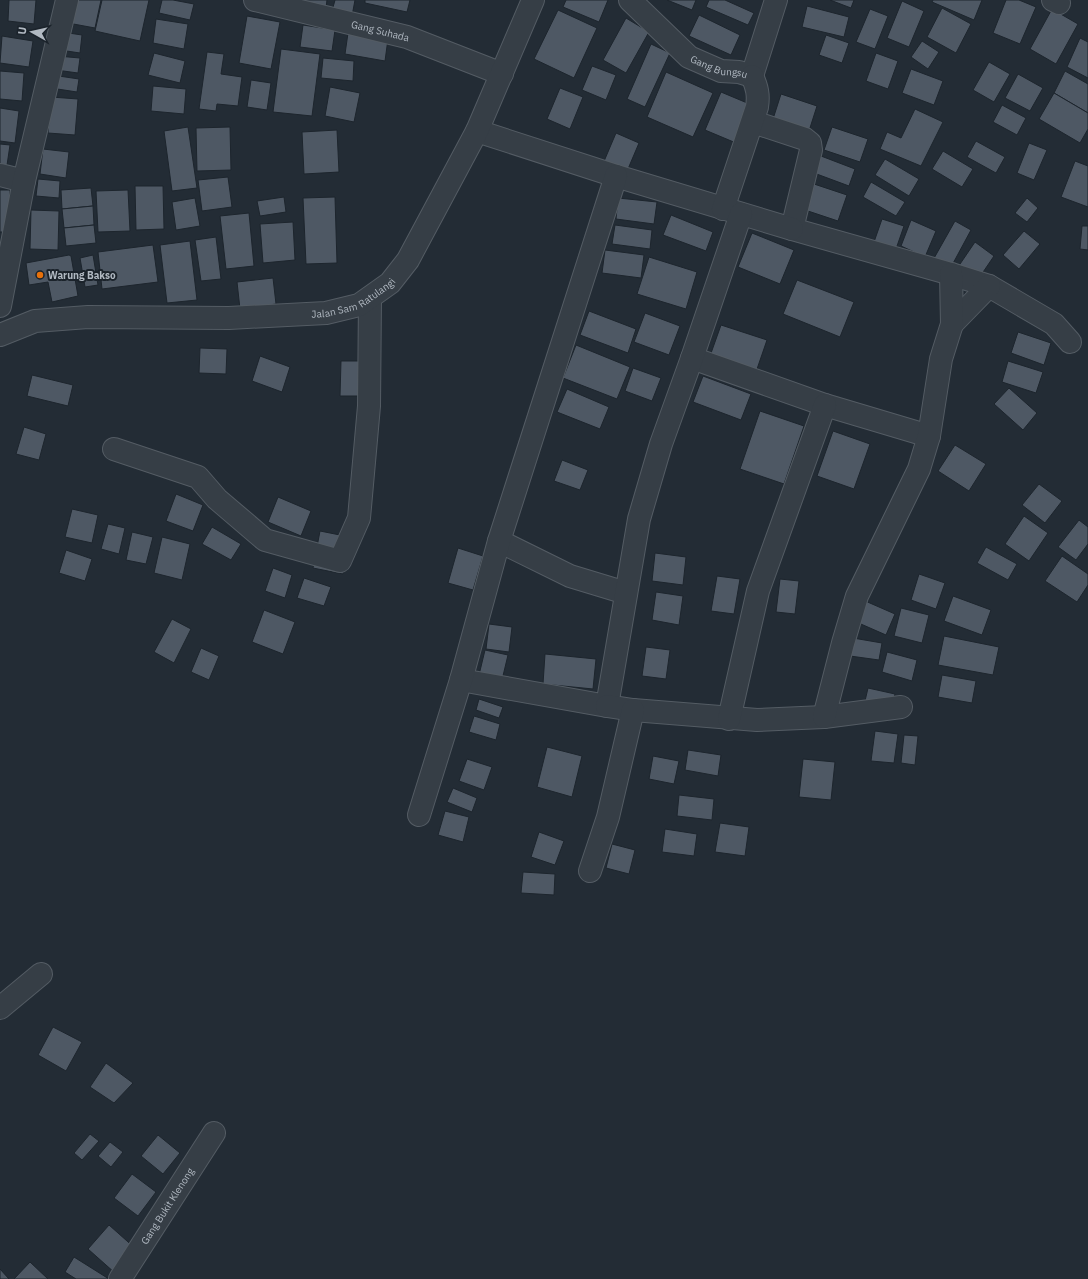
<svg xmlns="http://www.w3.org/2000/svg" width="1088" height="1279" viewBox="0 0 1088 1279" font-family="'IBM Plex Sans',sans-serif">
<rect width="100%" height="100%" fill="#232c35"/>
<g fill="#4e5864" stroke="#1d252d">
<path d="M9,0H36L34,24L8,21Z"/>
<path d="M73,0H101L95,28L68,23Z"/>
<path d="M102,0H149L140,41L95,31Z"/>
<path d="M162,0H173L194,4L190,20L159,13Z"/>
<path d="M301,0H327L326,8Z"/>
<path d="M335,0H355L352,16L332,11Z"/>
<path d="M365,0H410L407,12L365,3Z"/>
<path d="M566,0H608L599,22L563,7Z"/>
<path d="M667,0H696L692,10Z"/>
<path d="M709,0H725L754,13L748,25L706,7Z"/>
<path d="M830,0H854L851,8Z"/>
<path d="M933,0H982L974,20L932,2Z"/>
<path d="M1006,0H1019L1036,7L1020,44L993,33Z"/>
<path d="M902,1L924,11L909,47L887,38Z"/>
<path d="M807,6L849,17L844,37L802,27Z"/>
<path d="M942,8L971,24L956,53L927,37Z"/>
<path d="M870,9L888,16L875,49L856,42Z"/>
<path d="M1052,9L1078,24L1056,64L1030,49Z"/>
<path d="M558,10L597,28L574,78L534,59Z"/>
<path d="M699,15L740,35L731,55L689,36Z"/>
<path d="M247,16L280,22L271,69L239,63Z"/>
<path d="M626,18L649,32L626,73L603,60Z"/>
<path d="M156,19L188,24L184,49L153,43Z"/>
<path d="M303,25L335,30L332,51L300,47Z"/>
<path d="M62,32L82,35L80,53L60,50Z"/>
<path d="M348,33L388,39L385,61L345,54Z"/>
<path d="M826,35L849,43L842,63L819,55Z"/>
<path d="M2,36L33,41L29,67L0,63Z"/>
<path d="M1080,38L1088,42V78L1067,67Z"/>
<path d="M922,41L939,52L928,69L911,57Z"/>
<path d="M651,44L670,53L645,107L627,99Z"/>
<path d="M281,49L320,54L312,116L273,112Z"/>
<path d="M207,52L224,54L221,74L242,77L238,106L217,104L216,111L199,109Z"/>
<path d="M154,53L185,61L180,83L148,75Z"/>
<path d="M876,53L898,61L888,89L866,81Z"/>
<path d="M57,56L80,58L78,73L56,70Z"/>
<path d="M323,58L354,61L353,81L321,78Z"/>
<path d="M989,62L1010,74L994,102L973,90Z"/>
<path d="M592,66L616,75L606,100L582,90Z"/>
<path d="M911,69L943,81L934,105L902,93Z"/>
<path d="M0,71L24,73L22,101L0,99Z"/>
<path d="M1065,71L1088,84V113L1054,93Z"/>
<path d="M666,72L713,93L693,137L647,117Z"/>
<path d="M1018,74L1043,88L1030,111L1005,98Z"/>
<path d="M52,75L79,79L77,92L51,88Z"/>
<path d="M251,80L271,83L267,110L247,107Z"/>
<path d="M153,86L186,89L184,114L151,111Z"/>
<path d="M330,87L360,93L354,122L325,116Z"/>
<path d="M560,88L583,97L570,129L547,119Z"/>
<path d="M721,92L752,105L736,143L705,130Z"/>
<path d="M1054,93L1088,113V129L1080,143L1039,119Z"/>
<path d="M781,94L817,106L809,131L773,119Z"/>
<path d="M51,97L78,99L75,135L48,133Z"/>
<path d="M1002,105L1026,118L1017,135L993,122Z"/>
<path d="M0,108L19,111L15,143L0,141Z"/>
<path d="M915,109L943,122L921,166L880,149L887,132L901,138Z"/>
<path d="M188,127L197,188L172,191L164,131Z"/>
<path d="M230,127L231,170L197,171L196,128Z"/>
<path d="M832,127L868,139L860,162L824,150Z"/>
<path d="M337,130L339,172L304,174L302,132Z"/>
<path d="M616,133L639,143L625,176L602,166Z"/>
<path d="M976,141L1005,157L996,173L967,157Z"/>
<path d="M1029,143L1047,150L1034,180L1017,173Z"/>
<path d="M0,144L10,145L6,172L0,171Z"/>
<path d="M43,149L69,152L66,178L40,174Z"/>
<path d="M943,151L973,169L962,187L932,169Z"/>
<path d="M821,156L855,169L849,186L814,173Z"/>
<path d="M885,159L919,179L909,196L875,175Z"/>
<path d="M1075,161L1088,166V207L1061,197Z"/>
<path d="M228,177L232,207L202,211L198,180Z"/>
<path d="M38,179L60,181L59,198L36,196Z"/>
<path d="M871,182L905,202L896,216L863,197Z"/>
<path d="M811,183L847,195L838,221L802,209Z"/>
<path d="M135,186H163L164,229L136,230Z"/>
<path d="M91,188L93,206L62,209L61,190Z"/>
<path d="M0,190H10L9,232H0Z"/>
<path d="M128,190L130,231L98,232L96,191Z"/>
<path d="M284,197L286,212L260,216L257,201Z"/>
<path d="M335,197L337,263L306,264L303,198Z"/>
<path d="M195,198L200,226L176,230L172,202Z"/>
<path d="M618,198L657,202L654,224L616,219Z"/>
<path d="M1027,198L1038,208L1027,222L1015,213Z"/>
<path d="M93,206L94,225L64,228L62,209Z"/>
<path d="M31,210L59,211L58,250L30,249Z"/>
<path d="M249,213L254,266L226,269L220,216Z"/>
<path d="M671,215L713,232L706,251L663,235Z"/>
<path d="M882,219L904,226L896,249L874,242Z"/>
<path d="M911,220L936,231L925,257L901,246Z"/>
<path d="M955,221L971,230L950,269L933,260Z"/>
<path d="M293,222L295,260L263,263L260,224Z"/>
<path d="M94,225L96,243L66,246L64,228Z"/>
<path d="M615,225L652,230L650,249L612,244Z"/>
<path d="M1082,226H1088V250L1080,249Z"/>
<path d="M1024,231L1040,244L1019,269L1003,255Z"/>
<path d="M752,233L794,250L780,284L738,267Z"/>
<path d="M216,237L221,279L201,281L195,240Z"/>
<path d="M190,241L197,300L167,303L160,245Z"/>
<path d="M975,242L994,256L977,281L958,267Z"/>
<path d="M153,245L158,282L102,289L98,252Z"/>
<path d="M605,250L644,255L641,278L602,273Z"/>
<path d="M69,255L71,256L78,296L52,302L48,282L29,285L26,263Z"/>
<path d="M93,255L98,285L85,287L80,258Z"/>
<path d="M649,257L697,272L686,309L637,294Z"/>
<path d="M273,278L276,304L240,309L237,282Z"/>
<path d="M797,280L854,302L840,337L783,314Z"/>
<path d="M589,311L636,329L628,353L580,335Z"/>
<path d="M645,313L680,326L669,355L634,342Z"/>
<path d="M721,325L767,340L756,372L710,356Z"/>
<path d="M1018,332L1051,343L1044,365L1011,353Z"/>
<path d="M576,345L630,367L617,399L563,378Z"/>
<path d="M200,348L227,349L226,374L199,373Z"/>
<path d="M260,356L290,367L282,392L252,381Z"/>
<path d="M341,361H376V396H340Z"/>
<path d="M1008,361L1043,372L1036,393L1002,382Z"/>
<path d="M633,368L661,378L652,401L625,391Z"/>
<path d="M32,375L73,385L68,406L27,396Z"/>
<path d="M703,376L751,394L741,420L693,402Z"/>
<path d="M1009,388L1037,413L1023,430L994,404Z"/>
<path d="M567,389L609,407L600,429L557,412Z"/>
<path d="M760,411L804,426L784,484L740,469Z"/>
<path d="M24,427L46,434L39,460L16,454Z"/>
<path d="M833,431L870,444L854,489L817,476Z"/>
<path d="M955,445L986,464L969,491L938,471Z"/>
<path d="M562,460L588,470L580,490L554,481Z"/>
<path d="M1039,484L1062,501L1045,523L1022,505Z"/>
<path d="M176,494L203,505L193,531L166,521Z"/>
<path d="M278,497L311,511L301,536L268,522Z"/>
<path d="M72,509L98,515L92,543L65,537Z"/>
<path d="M1024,516L1048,533L1029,561L1005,544Z"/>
<path d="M1079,520L1088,527V544L1076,560L1058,547Z"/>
<path d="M108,524L125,528L119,554L101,549Z"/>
<path d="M212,527L241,544L231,560L202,544Z"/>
<path d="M320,531L350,537L343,574L313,568Z"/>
<path d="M132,532L153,537L146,564L126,560Z"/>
<path d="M162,537L190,544L182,580L154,573Z"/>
<path d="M986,547L1017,564L1008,580L977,563Z"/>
<path d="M458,548L483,556L473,590L448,583Z"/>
<path d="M66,550L92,559L85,581L59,573Z"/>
<path d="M655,553L686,557L683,585L652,581Z"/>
<path d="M1062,556L1088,574V585L1077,602L1045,581Z"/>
<path d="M273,568L292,575L285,598L265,591Z"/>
<path d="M919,574L945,583L936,609L911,600Z"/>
<path d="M717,576L740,579L734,614L711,611Z"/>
<path d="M304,578L331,587L324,606L297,598Z"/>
<path d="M780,579L799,581L795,614L776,612Z"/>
<path d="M656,592L683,596L679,625L652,620Z"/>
<path d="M953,596L991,610L982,635L944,621Z"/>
<path d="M863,600L895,614L886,635L854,621Z"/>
<path d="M901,608L929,615L922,643L894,636Z"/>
<path d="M264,610L295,622L283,654L252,642Z"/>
<path d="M172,619L191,629L174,663L154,652Z"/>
<path d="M489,624L512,627L509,652L486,649Z"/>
<path d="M944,636L999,647L993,675L938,665Z"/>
<path d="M853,638L882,643L879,660L850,656Z"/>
<path d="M646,647L670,650L666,679L642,676Z"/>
<path d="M201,648L219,656L209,680L191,672Z"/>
<path d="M485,650L508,655L502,680L479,675Z"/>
<path d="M887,652L917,660L912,681L882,672Z"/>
<path d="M545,654L596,659L593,689L543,684Z"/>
<path d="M942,675L976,681L972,703L938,697Z"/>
<path d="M868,688L895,694L888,721L862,714Z"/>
<path d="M479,699L503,707L499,718L476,710Z"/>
<path d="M474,716L500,724L496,740L469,732Z"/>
<path d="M875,731L898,734L894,763L871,761Z"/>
<path d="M904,735L918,736L915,765L901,763Z"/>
<path d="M547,747L582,756L572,797L537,787Z"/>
<path d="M688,750L721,755L718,776L685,770Z"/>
<path d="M653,756L679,761L674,784L649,779Z"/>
<path d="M467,759L492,767L484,790L459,781Z"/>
<path d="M803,759L835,762L831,800L799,797Z"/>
<path d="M453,788L477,798L472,812L447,802Z"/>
<path d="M679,795L714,799L712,820L677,816Z"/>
<path d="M445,811L469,817L463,842L438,835Z"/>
<path d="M720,823L749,827L745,856L715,852Z"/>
<path d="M665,829L697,834L694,856L662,852Z"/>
<path d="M539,832L564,841L555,865L531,857Z"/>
<path d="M612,844L635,850L629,874L606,868Z"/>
<path d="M523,872L555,874L554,895L521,893Z"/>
<path d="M53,1027L82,1042L66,1071L38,1055Z"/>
<path d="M106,1063L133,1083L114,1103L90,1087Z"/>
<path d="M90,1134L99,1141L82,1160L74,1153Z"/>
<path d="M158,1135L180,1153L163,1174L141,1156Z"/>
<path d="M110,1142L123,1152L111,1167L98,1156Z"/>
<path d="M132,1174L156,1192L138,1216L114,1198Z"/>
<path d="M109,1225L136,1249L115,1273L88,1249Z"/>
<path d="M74,1257L109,1279H76L65,1272Z"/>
<path d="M30,1262L48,1279H14Z"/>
<path d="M0,1269L9,1279H0Z"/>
</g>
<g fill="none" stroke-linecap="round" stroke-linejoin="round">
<g stroke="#545c64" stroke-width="24">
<g id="minor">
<path id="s1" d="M255,0L407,37L502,74"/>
<path id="s2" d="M630,0L689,57L721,71L739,72L752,76L776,0"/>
<path d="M1053,0L1059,3"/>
<path d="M753,122L805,139L810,143L811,150L792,229L951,274L989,286L1054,324L1070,342"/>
<path d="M477,131L616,176L792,229"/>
<path d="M0,175L24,181"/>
<path d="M723,209L757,107C759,95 757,87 752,76"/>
<path d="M0,306L24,181L67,0"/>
<path d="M952,324L989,286"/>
<path d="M692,358L825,405L929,436"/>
<path d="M114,449L198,477L217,499L265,540L340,561L359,518L369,406L370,298"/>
<path d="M499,541L570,576L626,593"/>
<path d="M461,680L607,706L639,519L661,444L692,358L741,214"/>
<path d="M607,706L633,710L757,720L824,717L901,707"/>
<path d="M824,717L843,643L857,596L919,469L929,436L941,359L952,324L951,274"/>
<path d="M729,719L758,591L825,405"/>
<path d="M419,815L461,680L499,541L616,176"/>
<path d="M590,871L608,817L633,710"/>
<path d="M0,1008L41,974"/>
<path id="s3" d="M120,1279L214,1133"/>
</g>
</g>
<g stroke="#545c64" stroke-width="24">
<g id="tertiary">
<path id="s4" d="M0,335L35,321L88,317L229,318L326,313L359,305L390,283L408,260L477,131L533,0"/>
</g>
</g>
<use href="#minor" stroke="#363e46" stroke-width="22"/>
<use href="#tertiary" stroke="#363e46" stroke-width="22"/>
</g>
<circle fill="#e8710a" stroke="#1b232b" stroke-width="1.5" cx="40" cy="275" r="4"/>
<g text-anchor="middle" stroke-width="4" stroke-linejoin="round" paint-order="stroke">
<g font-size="10" fill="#b1b9c2" stroke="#1b232b">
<text dy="4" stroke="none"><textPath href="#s1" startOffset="129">Gang Suhada</textPath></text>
<text dy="4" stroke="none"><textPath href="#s2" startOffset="114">Gang Bungsu</textPath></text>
<text dy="4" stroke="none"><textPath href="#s4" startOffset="360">Jalan Sam Ratulangi</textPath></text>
<text dy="4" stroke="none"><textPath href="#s3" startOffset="87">Gang Bukit Klenong</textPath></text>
</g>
<g font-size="10" font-weight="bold" fill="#b1b9c2" stroke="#1b232b" text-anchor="start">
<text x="48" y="279">Warung Bakso</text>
</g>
</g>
<g transform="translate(32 32) rotate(278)" stroke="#1b232b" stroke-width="3" paint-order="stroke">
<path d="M0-3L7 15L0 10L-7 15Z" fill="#b1b9c2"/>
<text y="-6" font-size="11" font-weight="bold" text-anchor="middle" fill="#b1b9c2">U</text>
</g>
</svg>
